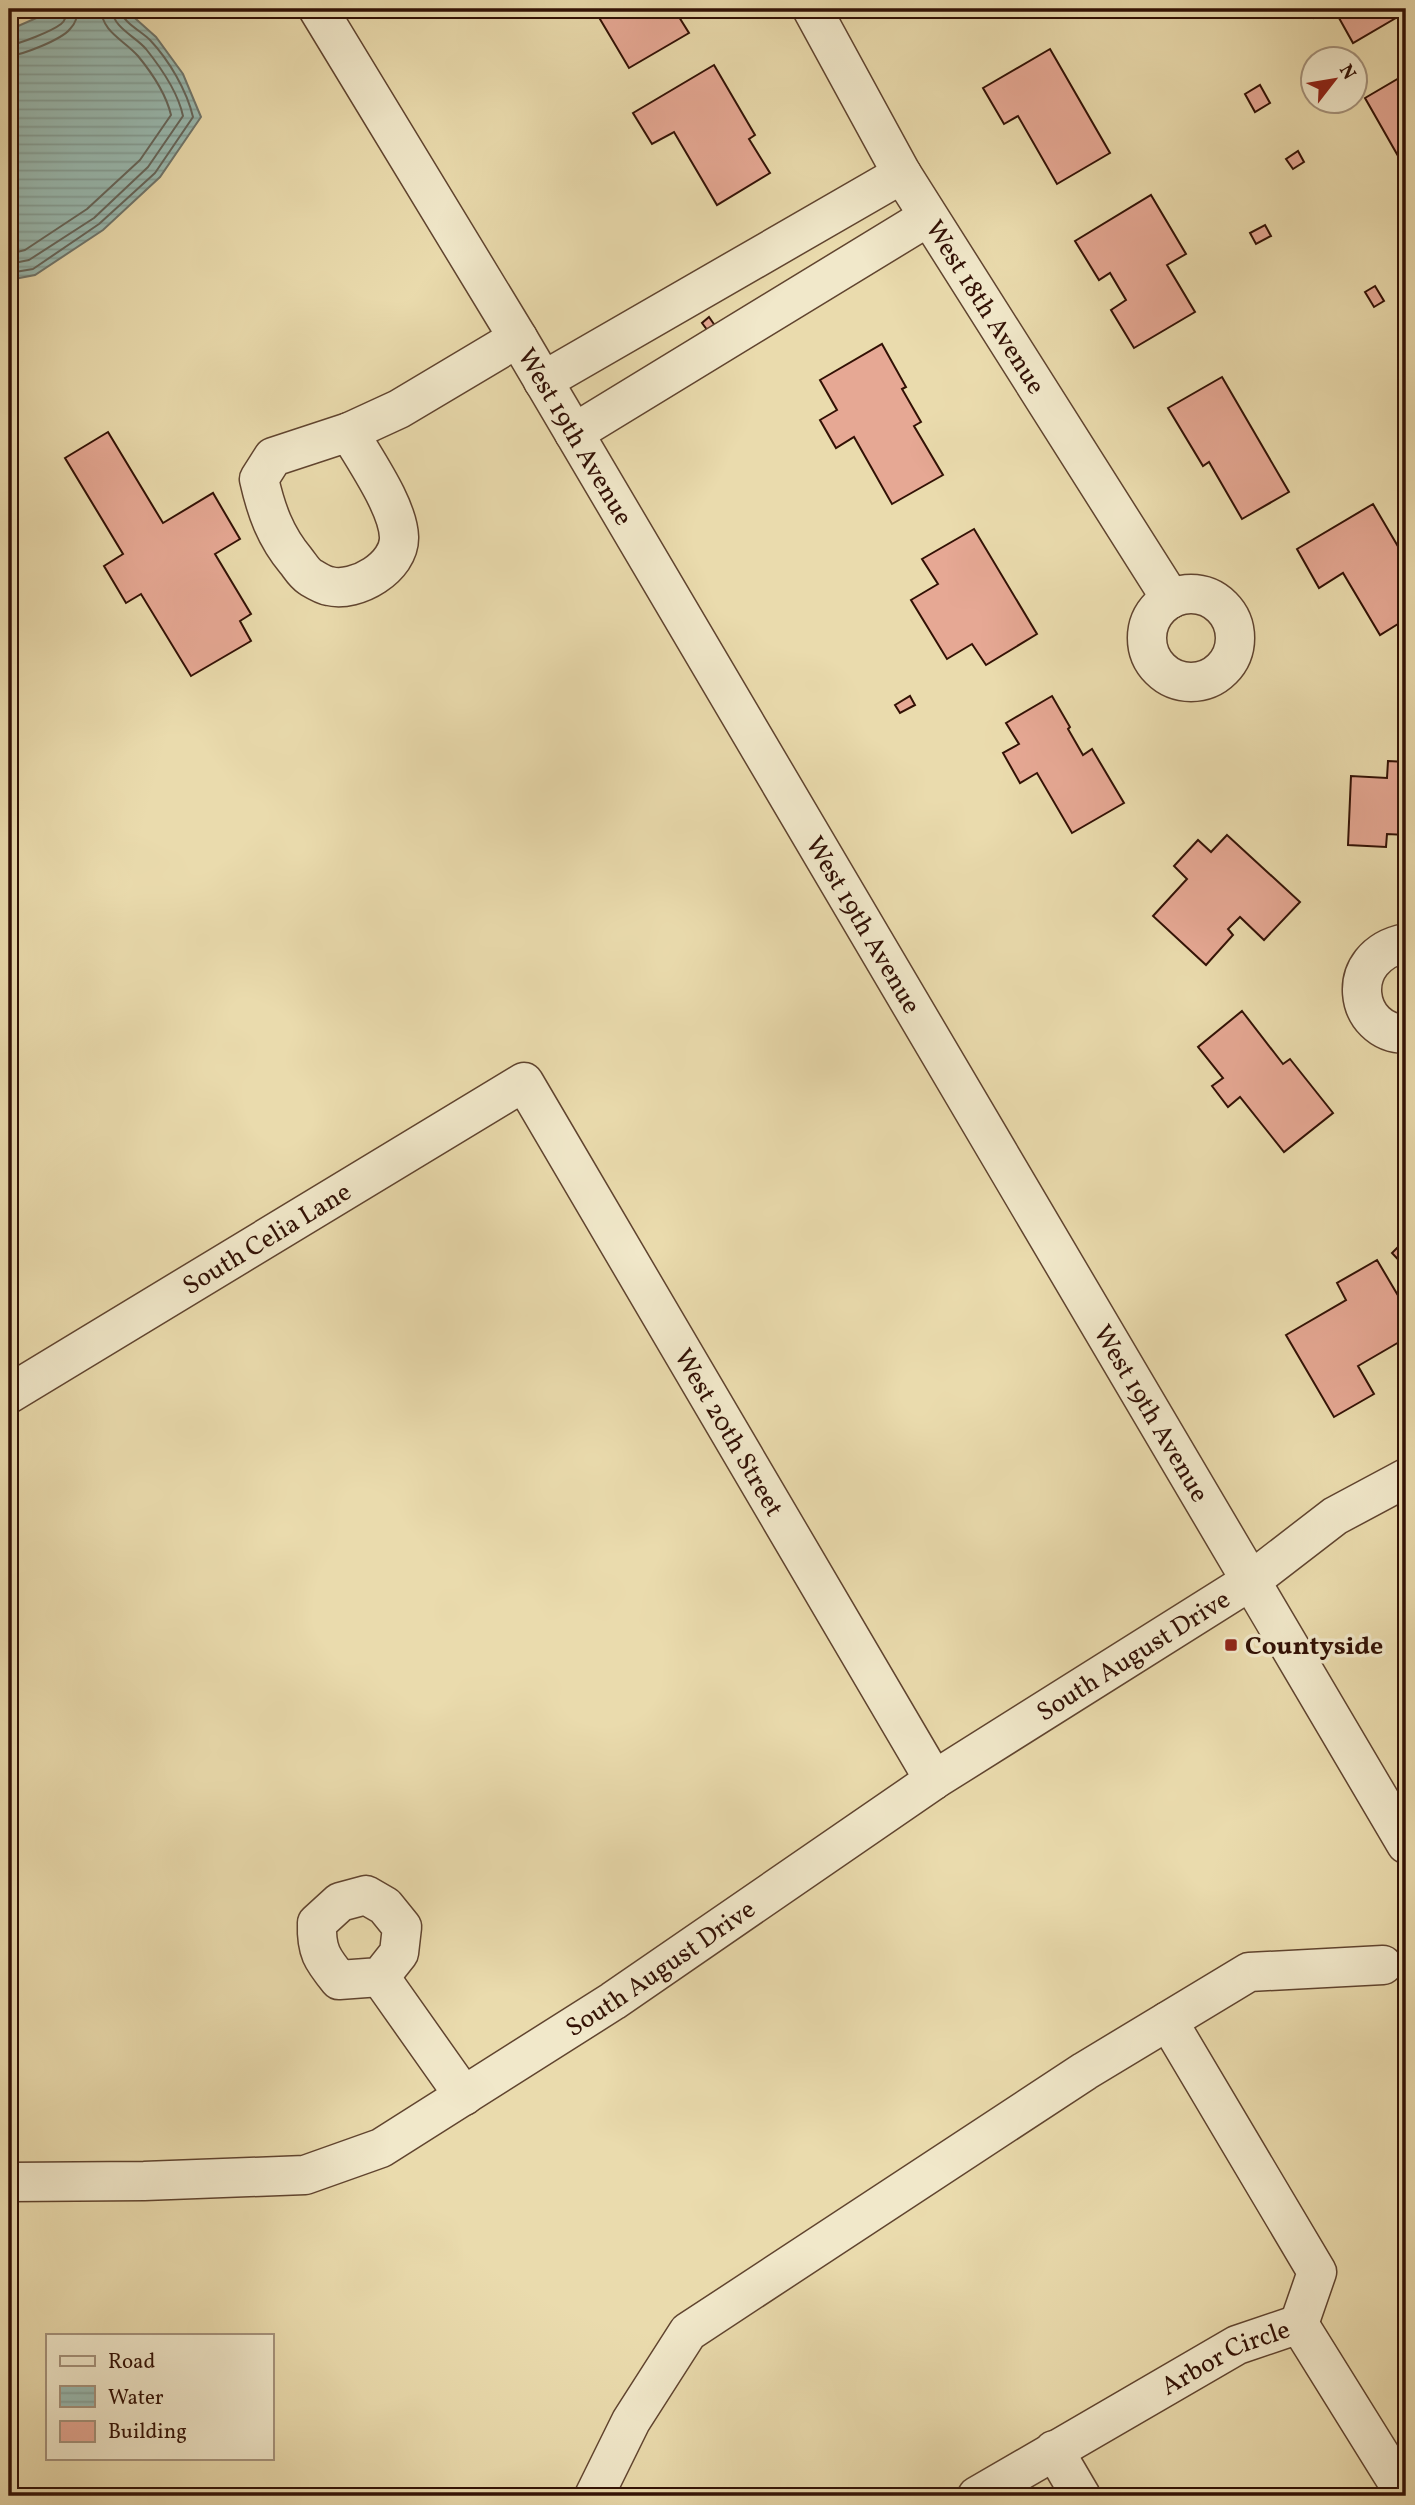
<svg xmlns="http://www.w3.org/2000/svg" width="1415" height="2505" viewBox="0 0 1415 2505" font-family="Vollkorn,serif">
<defs>
<pattern id="water-rules" width="6" height="5" patternUnits="userSpaceOnUse" patternTransform="scale(1.75)"><rect width="6" height="5" fill="#99bab1"/><path d="M0 2.5h6" fill="none" stroke="#849f97"/></pattern>
</defs>
<rect width="100%" height="100%" fill="#eadbad"/>
<filter id="stains"><feTurbulence type="fractalNoise" baseFrequency=".00286" numOctaves="4"/><feColorMatrix values="0 0 0 0 .2 0 0 0 0 .09 0 0 0 0 .02 0 0 0 .5 -.17"/></filter>
<radialGradient id="worn" r=".72"><stop offset=".6" stop-color="#630" stop-opacity="0"/><stop offset="1" stop-color="#630" stop-opacity=".3"/></radialGradient>
<path fill="url(#water-rules)" stroke="#70766c" stroke-width="2" d="M127,11L156,37L183,74L201,117L160,177L103,230L35,275L9,280V30L50,12Z"/>
<g fill="none" stroke-linecap="round" stroke-linejoin="round">
<g stroke="#66665b" stroke-width="2">
<path d="M9,45C20,44 52,31 61,24C66,20 67,15 67,9"/>
<path d="M9,56C22,55 61,40 70,29C76,23 77,17 78,9"/>
<path d="M9,254L25,250L87,209L140,160L171,115C166,94 152,73 138,56C124,40 102,32 101,9"/>
<path d="M9,264L29,260L94,218L148,167L183,116C178,92 162,69 146,49C135,36 113,28 112,9"/>
<path d="M9,273L33,269L99,224L155,173L193,117C187,91 169,60 150,40C141,31 122,22 120,9"/>
</g>
</g>
<g fill="#e6a894" stroke="#321105" stroke-width="2">
<path d="M594,9H674L689,33L629,68Z"/>
<path d="M1309,9H1331L1314,18Z"/>
<path d="M1334,9H1397L1401,15L1353,43Z"/>
<path d="M1050,49L1110,153L1057,184L1018,116L1004,124L983,88Z"/>
<path d="M714,65L755,135L749,139L770,173L717,205L674,132L652,144L633,113Z"/>
<path d="M1406,74V170L1365,98Z"/>
<path d="M1260,85L1270,103L1255,112L1245,94Z"/>
<path d="M1298,151L1304,162L1293,169L1286,159Z"/>
<path d="M1151,195L1186,254L1167,265L1195,312L1134,348L1111,310L1126,300L1110,273L1099,280L1075,241Z"/>
<path d="M1265,225L1271,236L1256,244L1250,233Z"/>
<path d="M1375,286L1384,301L1374,307L1365,292Z"/>
<path d="M709,317L718,330L711,335L702,323Z"/>
<path d="M882,344L906,387L902,389L921,422L914,426L943,475L892,504L854,437L836,448L820,420L837,410L820,380Z"/>
<path d="M1222,377L1289,492L1242,519L1209,462L1203,466L1168,408Z"/>
<path d="M108,432L163,523L213,493L240,539L215,554L251,614L240,621L251,641L191,676L141,594L126,603L104,566L123,554L65,458Z"/>
<path d="M1373,504L1406,560V619L1380,635L1343,573L1319,588L1297,549Z"/>
<path d="M974,529L1037,634L986,665L972,644L947,659L911,600L938,584L922,559Z"/>
<path d="M910,696L915,705L900,713L895,705Z"/>
<path d="M1052,696L1070,727L1068,729L1083,755L1092,749L1124,803L1072,833L1037,773L1020,783L1003,753L1019,744L1006,723Z"/>
<path d="M1388,761L1406,762V835L1387,834L1386,847L1348,845L1351,776L1387,778Z"/>
<path d="M1227,835L1300,902L1264,940L1240,917L1228,929L1233,935L1206,965L1153,916L1187,879L1174,866L1198,840L1211,852Z"/>
<path d="M1242,1011L1283,1064L1290,1059L1333,1113L1284,1152L1240,1097L1228,1107L1212,1086L1223,1078L1198,1047Z"/>
<path d="M1406,1239V1268L1392,1253Z"/>
<path d="M1377,1260L1406,1309V1338L1358,1366L1374,1394L1334,1417L1286,1335L1346,1300L1337,1283Z"/>
</g>
<g fill="none" stroke-linecap="round" stroke-linejoin="round">
<g stroke="#60442f" stroke-width="41">
<g id="minor">
<path id="s1" d="M318,9L518,338L1406,1844"/>
<path id="s2" d="M812,9L902,174L1171,599"/>
<path d="M543,381L902,174"/>
<path d="M349,432C364,459 398,506 399,537C400,567 356,593 329,586C323,585 315,580 310,577C304,573 300,566 296,561C275,536 266,510 259,479L273,457Z"/>
<path d="M349,432L399,409L518,338"/>
<path d="M574,433L928,217"/>
<circle cx="1191" cy="638" r="44"/>
<path d="M1406,943C1341,956 1354,1034 1406,1034"/>
<path id="s3" d="M9,1394L524,1082L934,1780"/>
<path d="M366,1895L385,1906L402,1927L399,1953L380,1977L339,1980C322,1959 316,1951 317,1923L340,1902Z"/>
<path d="M380,1977L464,2096"/>
<path d="M1168,2021L1317,2272L1299,2324"/>
<path id="s4" d="M9,2182L144,2181L305,2175L381,2148L613,2001L934,1780L1252,1580L1335,1516L1406,1478"/>
<path d="M1054,2450L1081,2496"/>
<path d="M594,2496L631,2421L688,2332L1085,2071L1249,1972L1383,1965"/>
<path id="s5" d="M977,2496L1237,2345L1299,2324L1406,2496"/>
</g>
</g>
<use href="#minor" stroke="#f1e8ca" stroke-width="38"/>
</g>
<rect fill="#8f2418" stroke="#f1e8ca" stroke-width="2.5" x="1224" y="1638" width="14" height="14" rx="3.5"/>
<g text-anchor="middle" stroke-width="7" stroke-linejoin="round" paint-order="stroke">
<g font-size="26" fill="#321105" stroke="#f1e8ca">
<text dy="9" stroke="none"><textPath href="#s2" startOffset="345">West 18th Avenue</textPath></text>
<text dy="9" stroke="none"><textPath href="#s1" startOffset="499">West 19th Avenue</textPath></text>
<text dy="9" stroke="none"><textPath href="#s1" startOffset="1066">West 19th Avenue</textPath></text>
<text dy="9" stroke="none"><textPath href="#s3" startOffset="301">South Celia Lane</textPath></text>
<text dy="9" stroke="none"><textPath href="#s1" startOffset="1633">West 19th Avenue</textPath></text>
<text dy="9" stroke="none"><textPath href="#s3" startOffset="1008">West 20th Street</textPath></text>
<text dy="9" stroke="none"><textPath href="#s4" startOffset="1276">South August Drive</textPath></text>
<text dy="9" stroke="none"><textPath href="#s4" startOffset="709">South August Drive</textPath></text>
<text dy="9" stroke="none"><textPath href="#s5" startOffset="285">Arbor Circle</textPath></text>
</g>
<g font-size="26" font-weight="bold" fill="#321105" stroke="#f1e8ca" text-anchor="start">
<text x="1245" y="1654">Countyside</text>
</g>
</g>
<rect width="1415" height="2505" fill="none" stroke="#eadbad" stroke-width="35"/>
<rect x="10" y="10" width="1394" height="2484" fill="none" stroke="#321105" stroke-width="3.5"/>
<rect x="18" y="18" width="1380" height="2470" fill="none" stroke="#321105" stroke-width="2"/>
<rect x="46" y="2334" width="228" height="126" fill="#f1e8ca" stroke="#a5927b" stroke-width="2"/>
<rect x="60" y="2356" width="35" height="10" fill="#f1e8ca" stroke="#a5927b" stroke-width="2"/>
<text x="108" y="2368" font-size="21" fill="#321105">Road</text>
<rect x="60" y="2386" width="35" height="21" fill="url(#water-rules)" stroke="#a5927b" stroke-width="2"/>
<text x="108" y="2404" font-size="21" fill="#321105">Water</text>
<rect x="60" y="2421" width="35" height="21" fill="#e6a894" stroke="#a5927b" stroke-width="2"/>
<text x="108" y="2438" font-size="21" fill="#321105">Building</text>
<g transform="translate(1334 80) rotate(59)"><circle r="33" fill="#f1e8ca" stroke="#a5927b" stroke-width="2"/>
<path d="M0-5L12 26L0 18L-12 26Z" fill="#8f2418"/>
<text y="-10" font-size="19" font-weight="bold" text-anchor="middle" fill="#321105">N</text>
</g>
<rect width="100%" height="100%" filter="url(#stains)"/>
<rect width="100%" height="100%" fill="url(#worn)"/>
</svg>
